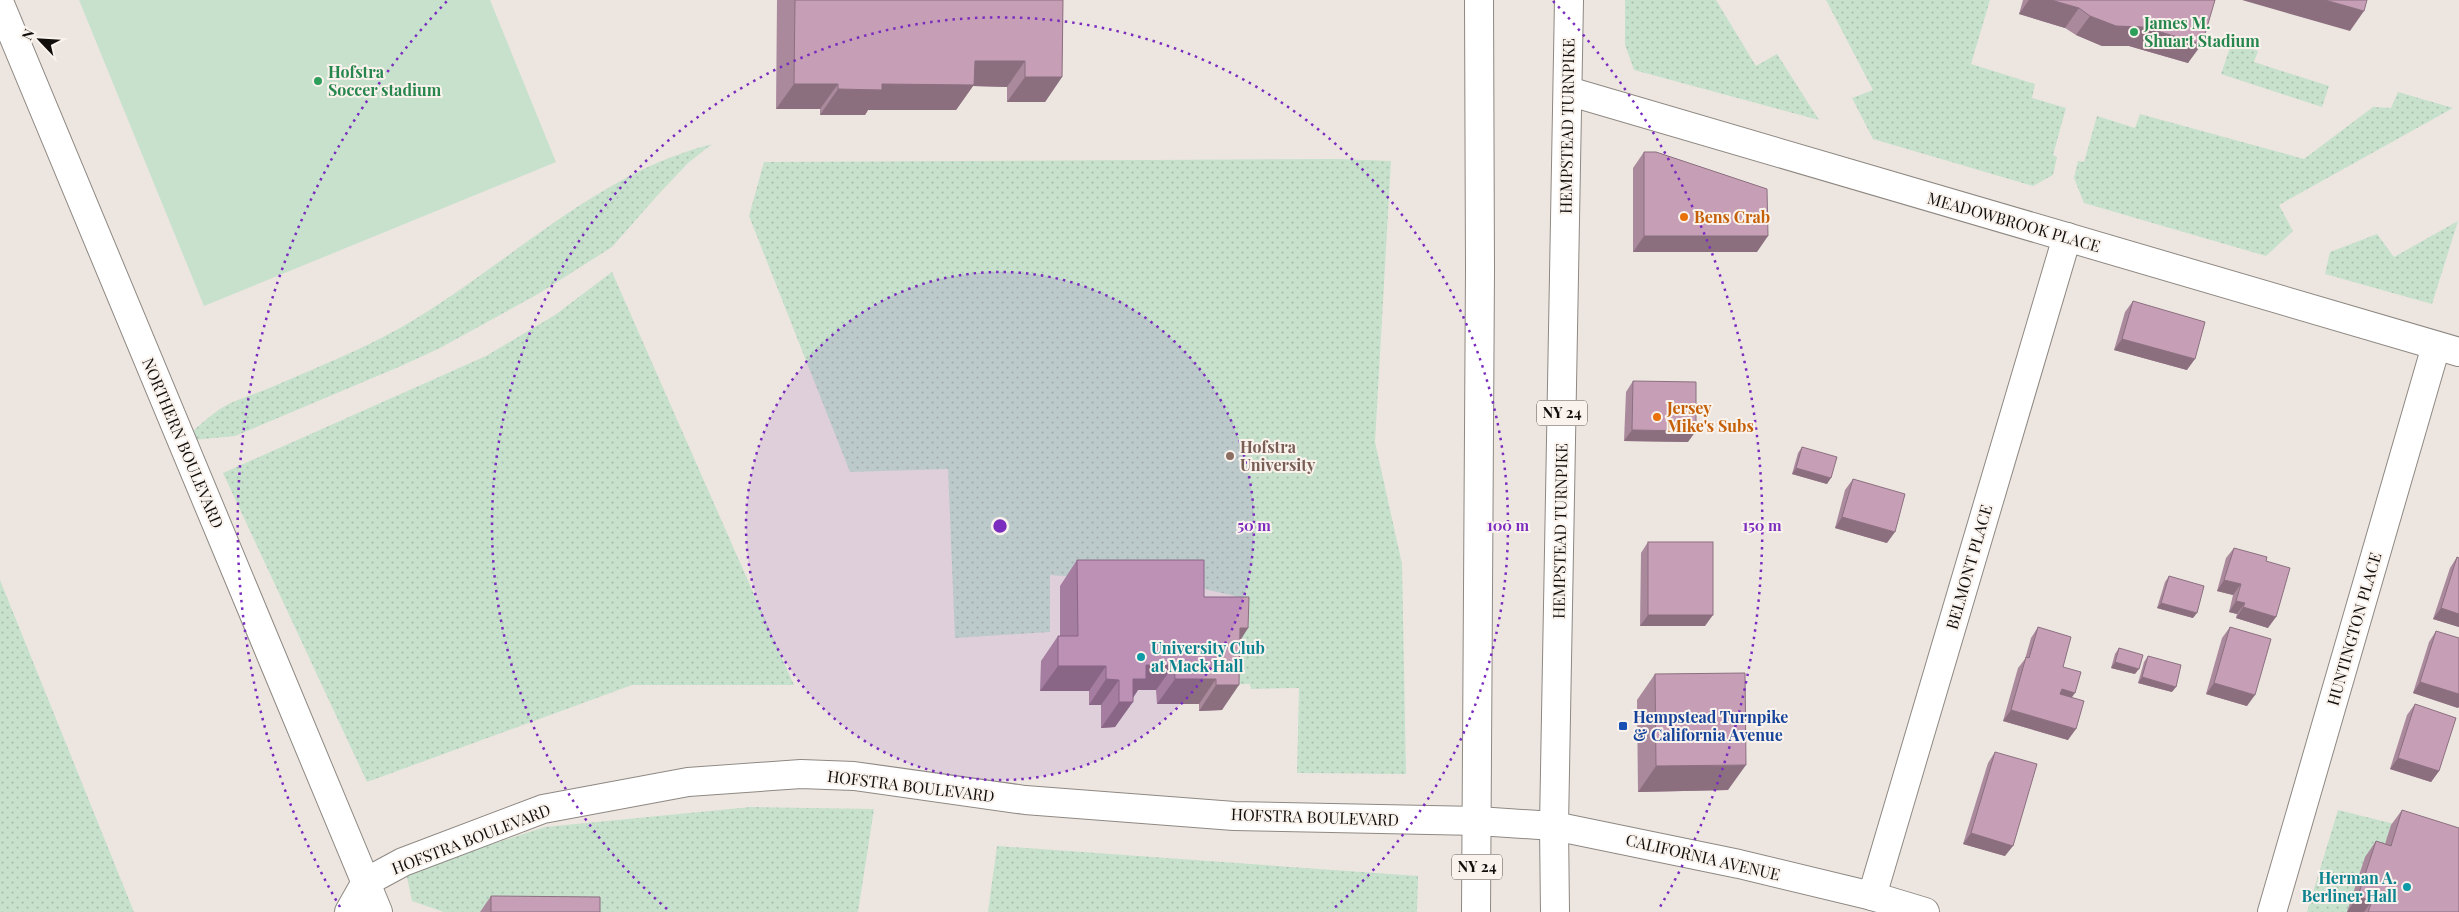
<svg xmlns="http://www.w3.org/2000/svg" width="2459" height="912" viewBox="0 0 2459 912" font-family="'Playfair Display',serif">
<defs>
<pattern id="grass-dots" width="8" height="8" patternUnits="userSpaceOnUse" patternTransform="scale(1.25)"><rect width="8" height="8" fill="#c7e1cd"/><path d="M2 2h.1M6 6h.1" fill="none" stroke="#aac0af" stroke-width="1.8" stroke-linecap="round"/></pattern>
</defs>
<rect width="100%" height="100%" fill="#ede6e0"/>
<g fill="url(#grass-dots)">
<path d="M1625,0H1716L1756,66L1777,54L1819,120L1634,70L1625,45Z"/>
<path d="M1826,0H1990L1971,64L2035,84L2032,98L2066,108L2053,155L2057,157L2053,175L2033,186L1873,139L1852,98L1873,90Z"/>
<path d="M2232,42L2258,51L2254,62L2329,86L2322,107L2221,74Z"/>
<path d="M2398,92L2453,108L2279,205L2293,231L2266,256L2084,203L2074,178L2078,161L2084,162L2097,116L2135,128L2140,114L2304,159L2373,107L2391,108Z"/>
<path d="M712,144L688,163L656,197L612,247L538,294L440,348L401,366L235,436L182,441C194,430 207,418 220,409C235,399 256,394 272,387C315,368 359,351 400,328C504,269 593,174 712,144Z"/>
<path d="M1338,159L1391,161L1375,442L1402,564L1406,774L1297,773L1299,688L1251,689L1250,684H1238L1235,596L1186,585L1050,575V632L955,638L948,469L850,472L749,216L764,162Z"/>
<path d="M2458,221L2432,304L2325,274L2330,252L2377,234L2394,257Z"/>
<path d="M612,272L794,685H632L367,782L223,473L486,356L555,315Z"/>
<path d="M0,580L134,912H0Z"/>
<path d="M751,807L874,809L858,912H444L412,901L406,872L545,827Z"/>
<path d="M2338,810L2419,830L2380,862L2365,857L2348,912H2307Z"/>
<path d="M997,846L1418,876L1417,912H988Z"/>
</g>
<path fill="#c7e1cd" d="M79,0H490L556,162L204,306Z"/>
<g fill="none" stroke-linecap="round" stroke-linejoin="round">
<g stroke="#8e8882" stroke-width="30">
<g id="minor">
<path d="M0,4L378,912"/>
<path d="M1568,91L2459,352"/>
<path d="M1872,896L2067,237"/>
<path d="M349,912L366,882L403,862L543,809L688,782L801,774L854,776L1025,800L1234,816L1478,821L1554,826L1739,864L1872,896L1925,912"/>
<path d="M2272,912L2436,346"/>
</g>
</g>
<g stroke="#8e8882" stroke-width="30">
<g id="primary">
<path d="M1476,912L1480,270L1479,0"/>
<path d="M1555,912L1554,826L1569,0"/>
</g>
</g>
<use href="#minor" stroke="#fff" stroke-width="28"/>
<use href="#primary" stroke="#fff" stroke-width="28"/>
</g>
<g fill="#aa899d">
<path d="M777,0H1063L1062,77L1045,102H1007V87L973,86L956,110H868L865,115H820V109H776Z"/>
<path d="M2023,0H2215L2188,63L2129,46H2102L2076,35L2065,28L2019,14Z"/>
<path d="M1644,152L1757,252H1633V168Z"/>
<path d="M2133,301L2187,370L2114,350L2125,312Z"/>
<path d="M1633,381L1688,442L1624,441L1626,392Z"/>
<path d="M1802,447L1827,484L1792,474L1798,453Z"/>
<path d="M1853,479L1887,543L1835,528L1845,490Z"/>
<path d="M1648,542L1705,626H1640L1641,553Z"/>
<path d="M2234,548L2266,561L2268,628L2236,618L2237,614L2229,612L2233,595L2217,591L2226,558Z"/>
<path d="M2457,557L2459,558V627L2433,619L2450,568Z"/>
<path d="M1077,560L1204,597L1248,628L1240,641L1222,710L1199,711V704H1157L1156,690H1138L1115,727L1101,728V705H1089V691H1040L1041,661L1058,636H1060V586Z"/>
<path d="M2169,576L2193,618L2157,608L2165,582Z"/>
<path d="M2038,627L2063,667L2072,697L2068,740L2003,721L2018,668L2025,659L2031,638Z"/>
<path d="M2230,627L2247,706L2206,694L2222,638Z"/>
<path d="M2436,631L2458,708L2413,693L2429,642Z"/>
<path d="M2119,648L2135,674L2111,668L2115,654Z"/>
<path d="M2148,656L2172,692L2138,683L2144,662Z"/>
<path d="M1655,674L1728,790L1638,792L1637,700Z"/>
<path d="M2415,704L2439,771L2431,782L2390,769L2407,715Z"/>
<path d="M1995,752L2005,856L1963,844L1988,763Z"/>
<path d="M2402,810L2459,912H2347L2365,857L2376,841L2385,844L2391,825Z"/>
<path d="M491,896L600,912H480Z"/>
</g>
<g fill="#8b6f7f">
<path d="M2029,0H2051L2079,8L2065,28L2019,14Z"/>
<path d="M2242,0H2325L2364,11L2350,31Z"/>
<path d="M2090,16L2143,27L2202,44L2188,63L2129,46H2102L2076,35Z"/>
<path d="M975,61H1025L1007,87L973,86L956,110H868L865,115H820L838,89L882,84Z"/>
<path d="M1025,77H1062L1045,102H1007Z"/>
<path d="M794,84H838L820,109H776Z"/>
<path d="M1644,236H1768L1757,252H1633Z"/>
<path d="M2122,339L2195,359L2187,370L2114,350Z"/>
<path d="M1632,430L1696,431L1688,442L1624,441Z"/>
<path d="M1796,468L1831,478L1827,484L1792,474Z"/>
<path d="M1842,517L1895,532L1887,543L1835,528Z"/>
<path d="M2224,580L2241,584L2233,595L2217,591Z"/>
<path d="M2236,601L2245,603L2237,614L2229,612Z"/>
<path d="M2161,603L2197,613L2193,618L2157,608Z"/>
<path d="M2243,607L2276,617L2268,628L2236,618Z"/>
<path d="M2441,608L2459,614V627L2433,619Z"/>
<path d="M1648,615H1713L1705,626H1640Z"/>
<path d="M1240,628H1248L1231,654Z"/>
<path d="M2115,662L2139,669L2135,674L2111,668Z"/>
<path d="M1146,665H1174L1156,690H1138L1130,702H1133L1115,727L1101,728L1119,702L1133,679Z"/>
<path d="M1058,666H1106L1089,691H1040Z"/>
<path d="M2142,677L2176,687L2172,692L2138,683Z"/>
<path d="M1106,679L1119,680L1101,705H1089Z"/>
<path d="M1175,679H1216L1199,704H1157Z"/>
<path d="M2420,682L2459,694V707L2458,708L2413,693Z"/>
<path d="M2214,683L2255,695L2247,706L2206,694Z"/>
<path d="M1216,685H1239L1222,710L1199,711Z"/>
<path d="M2062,689L2075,693L2067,704L2054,700Z"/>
<path d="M2011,710L2076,729L2068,740L2003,721Z"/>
<path d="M2398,758L2439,771L2431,782L2390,769Z"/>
<path d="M1746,765L1728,790L1638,792L1656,766Z"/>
<path d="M1971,833L2013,846L2005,856L1963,844Z"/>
<path d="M2358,896L2372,901L2364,912H2347Z"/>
</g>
<g fill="#c69fb6" stroke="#8b6f7f">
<path d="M795,0H1063L1062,77H1025V61H975L974,85L882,84V90L838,89V84H794Z"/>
<path d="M2051,0H2215L2202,44L2143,27L2116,26L2090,16L2079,8Z"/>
<path d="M2325,0H2367L2364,11Z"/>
<path d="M1644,152H1656L1767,189L1768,236H1644Z"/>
<path d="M2133,301L2205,322L2195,359L2122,339Z"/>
<path d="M1633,381L1696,382V431L1632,430Z"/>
<path d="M1802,447L1837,457L1831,478L1796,468Z"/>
<path d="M1853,479L1905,494L1895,532L1842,517Z"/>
<rect x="1648" y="542" width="65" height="73"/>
<path d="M2234,548L2267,557L2266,561L2290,568L2276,617L2243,607L2245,603L2236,601L2241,584L2224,580Z"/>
<path d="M2457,557L2459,558V614L2441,608Z"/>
<path d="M1077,560H1204V597H1249L1248,628H1240L1239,685H1216V679H1175L1174,665H1146V679H1133V702H1119V680L1106,679V666H1058V636H1078Z"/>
<path d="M2169,576L2204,586L2197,613L2161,603Z"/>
<path d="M2038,627L2071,637L2063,667L2081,672L2075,693L2062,689L2060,694L2084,701L2076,729L2011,710L2026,657L2029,658Z"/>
<path d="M2230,627L2271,639L2255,695L2214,683Z"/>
<path d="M2436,631L2459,638V694L2420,682Z"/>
<path d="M2119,648L2143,655L2139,669L2115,662Z"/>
<path d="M2148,656L2181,665L2176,687L2142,677Z"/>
<path d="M1745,673L1746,765L1656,766L1655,674Z"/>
<path d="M2415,704L2456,718L2439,771L2398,758Z"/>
<path d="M1995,752L2037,764L2013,846L1971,833Z"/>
<path d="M2402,810L2459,828V912H2368L2372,901L2358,896L2376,841L2391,846Z"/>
<path d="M491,896L600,897V912H491Z"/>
</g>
<circle cx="1000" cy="526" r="254" fill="#7b2cbf" fill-opacity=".12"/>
<g fill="none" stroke="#7b2cbf" stroke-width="2.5" stroke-dasharray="2.5 5">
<circle cx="1000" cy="526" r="254"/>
<path d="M667 909A508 508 0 1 1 1333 909"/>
<path d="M340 907A762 762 0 0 1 447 1M1553 1A762 762 0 0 1 1660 907"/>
</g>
<g fill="#2e9e5b" stroke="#faf3ed" stroke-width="2">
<circle cx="2134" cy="32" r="5"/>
<circle cx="318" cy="81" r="5"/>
</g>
<g fill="#e8710a" stroke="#faf3ed" stroke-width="2">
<circle cx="1684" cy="217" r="5"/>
<circle cx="1657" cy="417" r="5"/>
</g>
<circle fill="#8d6e63" stroke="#faf3ed" stroke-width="2" cx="1230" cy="456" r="5"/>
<g fill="#0f9aa8" stroke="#faf3ed" stroke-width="2">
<circle cx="1141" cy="657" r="5"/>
<circle cx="2407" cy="887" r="5"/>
</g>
<rect fill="#1a4fb4" stroke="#faf3ed" stroke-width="2" x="1618" y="721" width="10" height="10" rx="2.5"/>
<g text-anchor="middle" stroke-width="4" stroke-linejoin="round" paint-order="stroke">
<g fill="#faf3ed" stroke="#575350" stroke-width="1">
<rect x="1537" y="400.5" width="50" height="25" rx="4"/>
<rect x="1452" y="854.5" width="50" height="25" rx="4"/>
</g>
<g font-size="15" font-weight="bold" fill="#110e0c">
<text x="1562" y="418">NY 24</text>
<text x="1477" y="872">NY 24</text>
</g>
<g font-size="16" font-weight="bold" fill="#27864d" stroke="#faf3ed" text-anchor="start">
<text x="2144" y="29">James M.<tspan x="2144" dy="18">Shuart Stadium</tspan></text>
<text x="328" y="78">Hofstra<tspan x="328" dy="18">Soccer stadium</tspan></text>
</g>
<g font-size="16" fill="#110e0c" stroke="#faf3ed">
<text transform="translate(1567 126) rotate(-89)" y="6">HEMPSTEAD TURNPIKE</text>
<text transform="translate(2014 222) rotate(16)" y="6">MEADOWBROOK PLACE</text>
<text transform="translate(183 443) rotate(67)" y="6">NORTHERN BOULEVARD</text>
<text transform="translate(1560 531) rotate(-89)" y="6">HEMPSTEAD TURNPIKE</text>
<text transform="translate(1969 567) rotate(-74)" y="6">BELMONT PLACE</text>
<text transform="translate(2354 629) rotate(-74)" y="6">HUNTINGTON PLACE</text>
<text transform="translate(911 786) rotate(7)" y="6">HOFSTRA BOULEVARD</text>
<text transform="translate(1315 817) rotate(2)" y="6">HOFSTRA BOULEVARD</text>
<text transform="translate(471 839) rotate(-21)" y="6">HOFSTRA BOULEVARD</text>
<text transform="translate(1703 857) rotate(13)" y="6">CALIFORNIA AVENUE</text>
</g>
<g font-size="16" font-weight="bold" fill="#c56008" stroke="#faf3ed" text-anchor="start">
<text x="1694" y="223">Bens Crab</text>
<text x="1667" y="414">Jersey<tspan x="1667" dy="18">Mike's Subs</tspan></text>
</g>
<g font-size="16" font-weight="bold" fill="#785e54" stroke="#faf3ed" text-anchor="start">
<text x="1240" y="453">Hofstra<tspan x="1240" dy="18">University</tspan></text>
</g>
<g font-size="16" font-weight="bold" fill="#0d838f" stroke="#faf3ed" text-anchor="start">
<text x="1151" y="654">University Club<tspan x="1151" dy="18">at Mack Hall</tspan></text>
<text x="2397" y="884" text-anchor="end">Herman A.<tspan x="2397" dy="18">Berliner Hall</tspan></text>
</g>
<g font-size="16" font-weight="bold" fill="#164399" stroke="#faf3ed" text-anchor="start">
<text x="1633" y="723">Hempstead Turnpike<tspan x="1633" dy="18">&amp; California Avenue</tspan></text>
</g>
</g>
<circle cx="1000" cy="526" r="8" fill="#7b2cbf" stroke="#faf3ed" stroke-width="2.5"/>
<g font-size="15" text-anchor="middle" font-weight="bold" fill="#7b2cbf" stroke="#faf3ed" stroke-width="4" stroke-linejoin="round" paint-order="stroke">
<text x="1254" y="531">50 m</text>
<text x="1508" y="531">100 m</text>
<text x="1762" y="531">150 m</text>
</g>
<g transform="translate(40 40) rotate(295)" stroke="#faf3ed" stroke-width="4" paint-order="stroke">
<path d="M0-4L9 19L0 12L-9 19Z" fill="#110e0c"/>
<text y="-8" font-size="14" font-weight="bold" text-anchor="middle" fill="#110e0c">N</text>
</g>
</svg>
